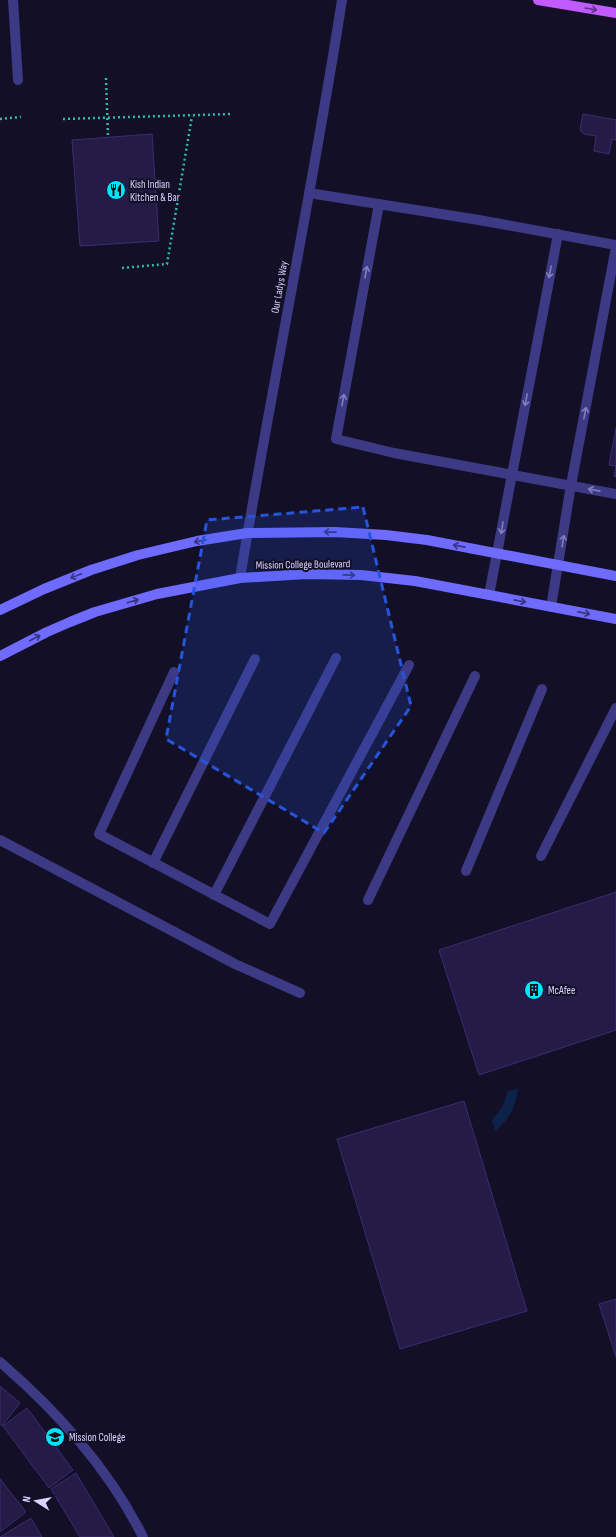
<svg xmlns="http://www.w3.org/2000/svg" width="616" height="1537" viewBox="0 0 616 1537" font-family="'Sofia Sans Condensed',sans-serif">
<rect width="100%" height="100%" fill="#130f26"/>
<path fill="#0c2248" d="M518,1088C516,1105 510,1120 495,1131L492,1120L502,1107L508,1091Z"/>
<g fill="#241b47" stroke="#3b2d73">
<path d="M583,114L616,120V140L612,139L609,154L594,151L596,136L584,134L580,130Z"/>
<path d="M152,134L159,241L80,246L72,140Z"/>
<path d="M616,428V477L614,476L616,466L609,465Z"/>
<path d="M616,892V1030L479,1075L439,950Z"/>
<path d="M464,1101L527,1311L400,1349L337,1139Z"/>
<path d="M616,1299V1357L599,1304Z"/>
<path d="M0,1386L20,1403L2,1426L0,1424Z"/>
<path d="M27,1408L73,1470L49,1488L3,1426Z"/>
<path d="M76,1473L114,1537H80L51,1489Z"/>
<path d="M0,1479L26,1512L0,1532Z"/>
<path d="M31,1518L42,1537H0Z"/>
</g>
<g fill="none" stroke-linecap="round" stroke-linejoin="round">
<g stroke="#2fb8b0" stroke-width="2.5" stroke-dasharray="2 3" stroke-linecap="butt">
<path d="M106,78L108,137"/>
<path d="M0,119L21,117"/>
<path d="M63,119L232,114"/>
<path d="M122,268L167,264L192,116"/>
</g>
<g stroke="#3d3a85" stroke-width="10">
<path d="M13,0L18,80"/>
<path d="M309,193L479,220L616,245"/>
<path d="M379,204L336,439L394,453L616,494"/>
<path d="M489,595L558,234"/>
<path d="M551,607L571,485L616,247"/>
<path d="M174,672L99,834L270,924L409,665"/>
<path d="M0,840L235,964L300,993"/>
<path d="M541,856L616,708"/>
<path d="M153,863L255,659"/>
<path d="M466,871L542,689"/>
<path d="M214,895L336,658"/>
<path d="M368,900L475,676"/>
<path d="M0,1362C57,1411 109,1469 143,1537"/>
</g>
<path stroke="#3d3a85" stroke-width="10" d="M240,578C272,385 312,193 342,0"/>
<g stroke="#6f6bff" stroke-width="10">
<path d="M0,610L44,589L91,570L138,555L197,541L247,533L335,532L386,535L427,540L616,576"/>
<path d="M0,656L47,632L70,622L95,612L157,594L240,578L307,574L361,575L415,581L616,619"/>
</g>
<path stroke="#c25bff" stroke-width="10" d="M538,0L616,13"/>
</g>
<defs><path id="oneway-shaft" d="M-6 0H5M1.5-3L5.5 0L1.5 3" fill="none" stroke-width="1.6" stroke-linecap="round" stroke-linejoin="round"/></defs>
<use stroke="#623188" href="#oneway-shaft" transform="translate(591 9) rotate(10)"/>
<g stroke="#837fbc">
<use href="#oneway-shaft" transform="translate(366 272) rotate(-80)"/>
<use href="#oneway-shaft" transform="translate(550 272) rotate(101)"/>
<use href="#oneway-shaft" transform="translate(343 400) rotate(-80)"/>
<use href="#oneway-shaft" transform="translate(526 400) rotate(101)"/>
<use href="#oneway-shaft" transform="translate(585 413) rotate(-79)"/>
<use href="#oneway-shaft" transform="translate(594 490) rotate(-169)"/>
<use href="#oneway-shaft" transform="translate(502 528) rotate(100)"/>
<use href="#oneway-shaft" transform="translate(563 541) rotate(-81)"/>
</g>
<g stroke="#38347d">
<use href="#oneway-shaft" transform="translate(330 532) rotate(-179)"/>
<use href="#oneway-shaft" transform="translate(200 541) rotate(169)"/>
<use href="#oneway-shaft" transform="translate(459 546) rotate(-169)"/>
<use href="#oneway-shaft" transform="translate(349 575) rotate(1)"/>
<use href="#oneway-shaft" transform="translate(76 576) rotate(158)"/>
<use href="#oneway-shaft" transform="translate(133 601) rotate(-16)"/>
<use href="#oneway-shaft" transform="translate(520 601) rotate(11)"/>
<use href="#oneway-shaft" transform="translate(584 613) rotate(11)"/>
<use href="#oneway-shaft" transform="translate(35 638) rotate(-28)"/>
</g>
<path fill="#2655da" fill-opacity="0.2" stroke="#2655da" stroke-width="3" stroke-dasharray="8 5" stroke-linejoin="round" d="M363,507L411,706L324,833L166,739L207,520Z"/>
<defs>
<g id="restaurant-disc" transform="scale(1)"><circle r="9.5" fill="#00e5ff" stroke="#130f26"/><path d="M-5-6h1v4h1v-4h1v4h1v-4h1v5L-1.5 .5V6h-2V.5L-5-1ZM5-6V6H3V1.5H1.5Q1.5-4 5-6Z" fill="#111"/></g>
<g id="building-disc" transform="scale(1)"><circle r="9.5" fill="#00e5ff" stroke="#130f26"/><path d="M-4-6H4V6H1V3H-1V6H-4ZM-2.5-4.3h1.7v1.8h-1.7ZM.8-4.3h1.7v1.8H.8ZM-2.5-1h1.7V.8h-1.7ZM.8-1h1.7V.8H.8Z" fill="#111"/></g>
<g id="university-disc" transform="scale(1)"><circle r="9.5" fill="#00e5ff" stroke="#130f26"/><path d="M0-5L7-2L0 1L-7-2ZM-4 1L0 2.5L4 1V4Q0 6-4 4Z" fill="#111"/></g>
</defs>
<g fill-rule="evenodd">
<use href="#restaurant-disc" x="116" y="190"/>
<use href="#building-disc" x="534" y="990"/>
<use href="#university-disc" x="55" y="1437"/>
</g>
<g text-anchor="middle" stroke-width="4" stroke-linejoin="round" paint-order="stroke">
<g font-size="11" fill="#d9d4ff" stroke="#130f26" text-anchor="start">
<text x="130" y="188">Kish Indian<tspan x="130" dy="13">Kitchen &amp; Bar</tspan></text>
<text x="548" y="994">McAfee</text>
<text x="69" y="1441">Mission College</text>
</g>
<g font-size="11" fill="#d9d4ff" stroke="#130f26">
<text transform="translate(279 287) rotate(-80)" y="4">Our Ladys Way</text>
<text transform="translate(303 564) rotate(-1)" y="4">Mission College Boulevard</text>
</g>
</g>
<g transform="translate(36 1501) rotate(281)" stroke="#130f26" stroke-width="3" paint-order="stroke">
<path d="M0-3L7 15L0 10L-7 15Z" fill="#d9d4ff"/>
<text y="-6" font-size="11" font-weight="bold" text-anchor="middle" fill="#d9d4ff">N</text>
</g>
</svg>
